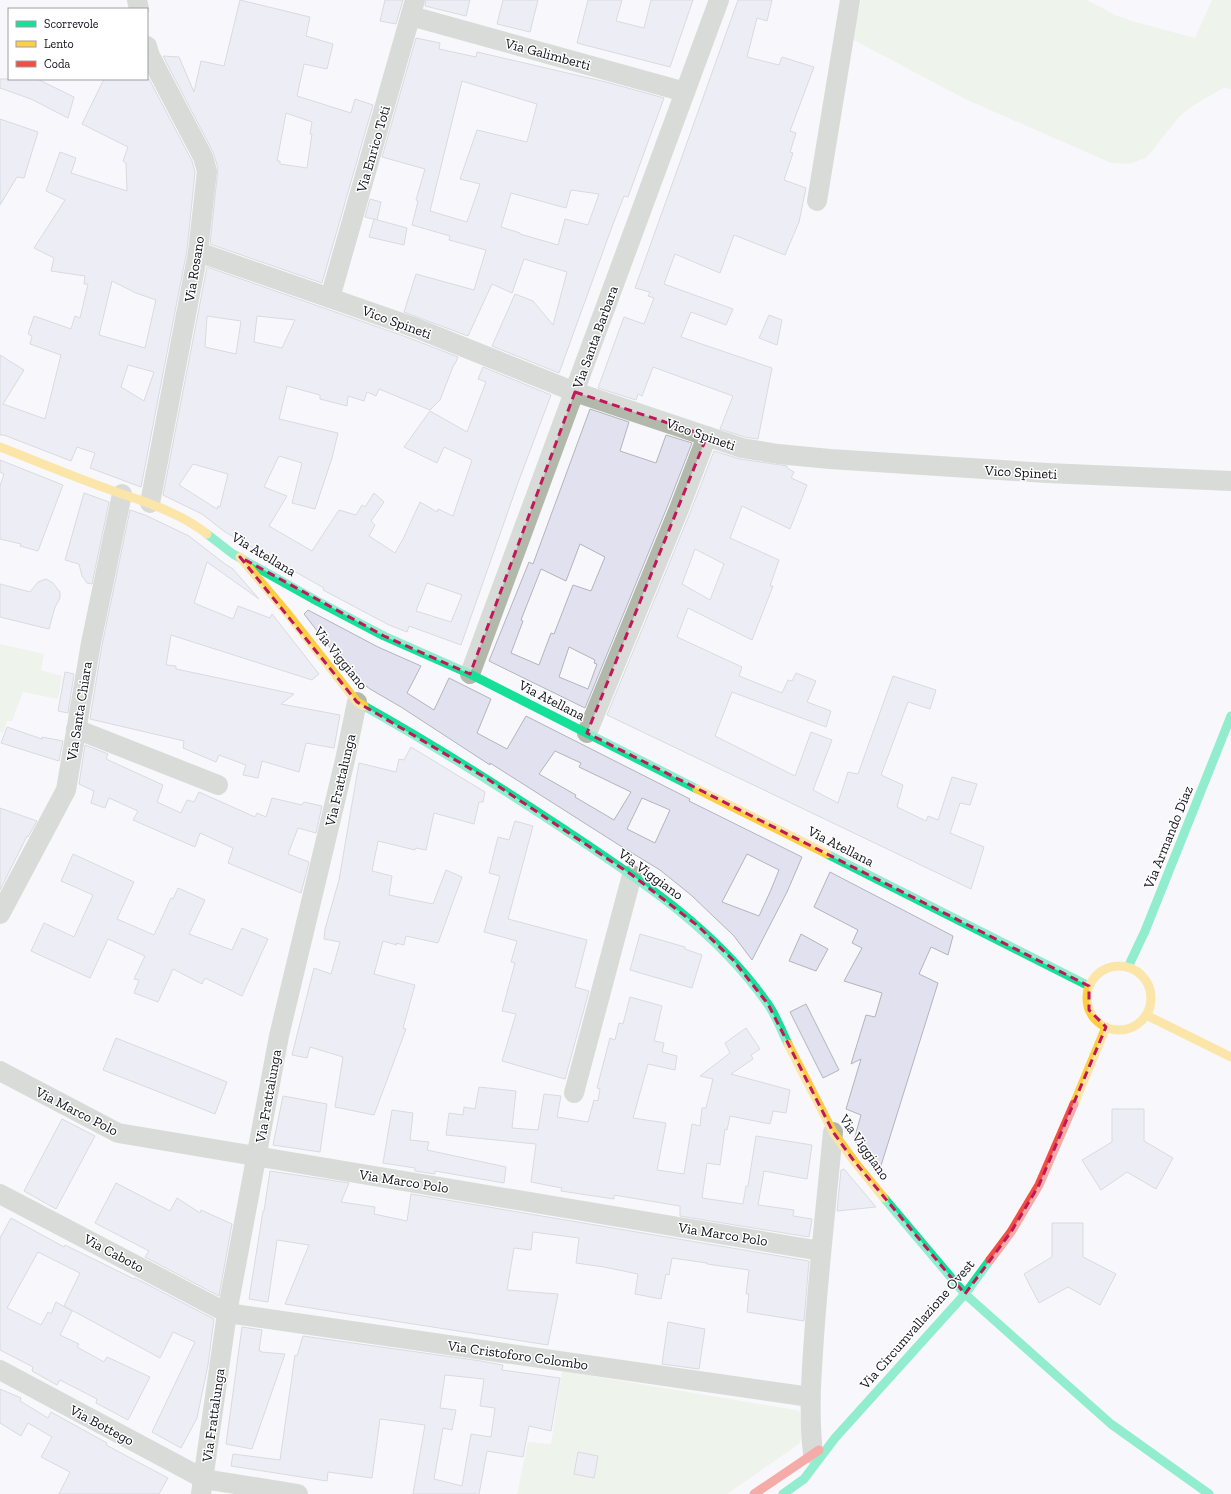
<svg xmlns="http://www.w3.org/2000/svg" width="1231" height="1494" viewBox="0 0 1231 1494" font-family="'Zilla Slab',serif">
<rect width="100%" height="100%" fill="#f7f7fc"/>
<g fill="#e2eed8">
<path d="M861,0H1087L1115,15L1132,21L1195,38L1212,0H1231V89L1223,88L1194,105L1180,116L1146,158L1129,164L1111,163L965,99L852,39Z"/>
<path d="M0,644L44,654L41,670L62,676L58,699L23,692L12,721H7L3,733L0,732Z"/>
<path d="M562,1371L796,1410L800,1412L803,1436L799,1444L727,1494H517L528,1442L551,1444Z"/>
</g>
<g fill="#e1e1ef" stroke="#b4b4bc" fill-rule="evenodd">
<path d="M240,0L310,17L306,36L333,44L327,69L304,64L297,96L351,113L355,99L373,105L322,283L210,244L218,168L213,152L163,56L179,57L194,92L201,61L224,66ZM286,113L312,122L310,134H312L307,168L280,164V161H277Z"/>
<path d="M385,0H403L396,24L380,21Z"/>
<path d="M426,0H470L466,16L425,6Z"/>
<path d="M503,0H538L530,32L497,24Z"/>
<path d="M588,0H622L616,21L644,28L651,0H693L670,67L577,43Z"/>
<path d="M738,0H772L767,21L757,18L747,57L779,65L782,57L814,67L790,131L796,133L790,152L793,153L784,180L806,188L799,222L785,255L734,235L720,273L675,254L664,284L733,309L726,325L691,312L681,337L772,368L758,439L745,437L720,429L733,396L653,367L642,396L638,394L636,400L598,388L624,317L644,324L654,298L648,296L650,292L635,288Z"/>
<path d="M416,38L440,43L439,49L476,57L477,52L606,82L664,98L628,197L624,196L613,224L559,373L492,346L515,294L533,301L553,325L567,272L524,259L512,293L492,284L468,336L404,312L416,274L474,290L486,250L449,240L450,236L412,225L418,201L416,200L425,169L382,157ZM462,81L537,104L527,142L477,130L460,179L480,184L467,222L430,211ZM571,190L599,194L588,225L565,219L558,245L520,234V233L501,227L511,193L566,208Z"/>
<path d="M0,79H37L74,97L68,118L31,99L0,88Z"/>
<path d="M104,79H149L192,161L195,172L187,250L141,487L90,468L95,453L77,447L71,461L4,435H0V355L24,370L3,404L45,419L61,355L30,344L32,336L28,334L34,316L71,329L75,316L80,318L88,284H84L85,276L51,271L54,258L34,248L65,200L46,191L60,152L76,158L71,173L127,191L126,163L123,161L128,147L82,124ZM112,281L136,293L156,300L145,348L99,335ZM128,365L154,372L144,401L121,387Z"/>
<path d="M0,119L38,132L24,178L17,177L0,205Z"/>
<path d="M370,199L381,202L377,220L365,217Z"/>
<path d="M374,219L407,228L404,245L369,237Z"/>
<path d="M207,267L412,339L458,357L455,364H454L440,400L430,410L379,389L376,396L367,392L364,401L348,396L347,406L320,399V395L287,386L279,419L338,433L332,458L315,509L292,503L302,463L279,456L264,487L287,496L269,526L312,551L339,510L356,515L362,505L365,507L374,493L384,502L371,521L375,525L369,536L395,553L404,537L420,502L437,512L438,509L453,516L472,460L444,447L437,463L404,447L430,411L467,432L486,382L478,379L483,367L551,395L519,480L461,645L409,626L407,632L389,625L323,590L324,588L225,532L202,514L163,495ZM207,316L241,321L236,354L205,347ZM257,316L295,320L282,348L254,342ZM193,464L228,474L220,507L218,506L217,509L179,485ZM427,583L462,595L451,622L416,611Z"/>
<path d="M769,315L782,320L777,345L759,338Z"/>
<path d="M590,409L629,422L620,451L656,463L666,435L692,443L668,505L585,708L489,661L529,562L533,564ZM580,544L605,557L591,591L573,585L554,634L551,633L539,665L511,653L523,621L521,620L541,569L566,581ZM569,647L595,660L594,663L597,664L588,689L559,677Z"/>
<path d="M714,451L740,459L787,466V468L794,472L791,478L807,485L790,529L742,506L730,538L779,560L770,586H773L752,640L688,608L677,637L742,667L739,676L782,693L788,680L792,681L796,673L816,681L807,702L831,711L826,727L732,692L715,736L795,776L811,732L832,740L813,790L838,803L848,772L858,774L893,676L936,690L930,709L908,702L881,775L903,785L897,807L926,821L928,816L938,820L952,777L977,784L970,805L960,803L950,833L984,847L971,889L607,715L690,513ZM695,549L724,564L710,600L682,584Z"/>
<path d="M0,460L63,485L38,551L20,546L21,544L0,539V486L4,474L0,472Z"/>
<path d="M84,493L109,502L92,584L87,583L82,576L79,564L65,560Z"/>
<path d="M130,510L145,515L189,536L225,564L233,569L259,599L207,562L194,603L233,619L238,606L270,618L272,614L319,674L312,680L171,635L166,665L176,666V669L294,694L281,704L340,715L334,748L306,743L299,772L262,761L258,778L243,775L246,765L219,755L216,762L183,748L184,741L90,719L102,645Z"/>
<path d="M46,579L53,583L60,592V598L55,607L49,629L0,617V584L30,592L38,582Z"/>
<path d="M308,610L378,647L421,666L407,693L434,710L449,678L491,699L477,733L507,749L526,716L690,799L689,801L802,857L787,892L752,960L734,936L691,895L660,870L619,845L520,782L490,763V765L401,707L370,689L356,678L339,659L304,614ZM555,751L581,763L579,767L631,792L614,820L575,797L576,795L539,774ZM642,798L670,810L655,843L627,829ZM747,854L779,870L770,892L759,916L722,902Z"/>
<path d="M65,672L74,674L68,713L58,711Z"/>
<path d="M7,727L42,739V737L63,741L59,761L1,743Z"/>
<path d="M85,745L108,754L106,759L163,785L157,802L181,813L187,800L194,802L199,792L255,817L257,813L266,817L272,798L302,805L304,802L322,806L316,833L298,828L288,854L309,862L301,893L228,863L233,848L200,833L195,847L133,820L138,811L109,798L105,808L91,803L94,791L79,784Z"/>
<path d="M411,747L485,792L483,802H479L474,824L434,813L426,850L416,848L415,850L378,841L372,871L392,876L389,895L433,904L446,870L462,877L438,943L406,936L404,945L396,943L397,945L383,941L374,974L415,985L403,1028L406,1029L374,1115L335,1107L343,1057L310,1047L307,1058L292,1055L314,968L331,974L340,942L324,939L325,929L339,880L359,763L396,772L399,759L404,760Z"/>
<path d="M0,808L37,821L28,837L27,836L0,890Z"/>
<path d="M515,821L533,826L508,919L587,940L575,987L589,991L565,1079L502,1061L516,1014L502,1011L515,963L511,962L517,941L484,932L500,876L489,873L498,837L509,840Z"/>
<path d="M73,854L134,882L117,919L154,935L171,898L173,899L178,888L205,900L189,934L232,950L242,928L268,939L242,996L205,978L202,984L173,969L158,1002L134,993L139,980L134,979L145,956L108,939L90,978L31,951L44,923L74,937L93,895L61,881Z"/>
<path d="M830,872L953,936L948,955L931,947L919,974L938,983L879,1172L854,1140L861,1115L846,1109L861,1059L851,1064L866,1015L875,1017L882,993L844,981L862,948L852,943L858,930L814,907Z"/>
<path d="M640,934L685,947V949L702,955L692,988L630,970Z"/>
<path d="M801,934L828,949L816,971L789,961Z"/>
<path d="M630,997L662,1006L654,1041L664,1043L662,1052L677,1056L675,1070L648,1064L633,1118L666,1123L657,1170L684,1174L692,1124L700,1126L702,1108H706L713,1079L700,1076L730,1053L725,1043L746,1028L760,1049L751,1055L753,1059L731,1074L790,1090L786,1113L773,1111L770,1124L730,1116L727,1130L725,1129L720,1165L707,1163L702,1198L743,1204L746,1186H748L756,1136L812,1145L807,1179L764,1171L758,1205L794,1210L793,1216L812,1219L809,1237L680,1216V1206L614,1195V1199L561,1191L562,1188L531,1182L536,1144L446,1135L449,1113L463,1115L464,1107L475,1109L479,1087L516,1091L512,1128L538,1130L544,1094L561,1096L557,1117L588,1122L594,1100L598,1101L600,1089L597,1088L610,1038L615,1040L619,1023L623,1024Z"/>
<path d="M806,1004L839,1070L823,1078L790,1012Z"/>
<path d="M116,1038L227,1082L215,1114L103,1070Z"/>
<path d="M283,1096L327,1104L320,1152L273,1145Z"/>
<path d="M1112,1109H1144V1141L1173,1158L1156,1189L1127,1172L1101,1190L1082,1160L1112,1142Z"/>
<path d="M392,1110L413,1113L410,1140L429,1142L427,1150L506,1167L504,1183L435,1171V1174L415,1171V1168L383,1163Z"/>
<path d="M62,1119L95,1136L56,1209L24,1191Z"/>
<path d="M844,1169L876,1207L837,1211L841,1170Z"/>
<path d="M270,1171L349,1183L341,1202L375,1207L374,1214L407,1221L411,1194L809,1261L804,1321L747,1312L749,1294H746L749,1270L707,1264V1263L672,1258L669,1275L666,1274L661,1299L635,1294L638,1274L604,1267L576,1263L579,1238L533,1232L531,1250L514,1248L507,1290L558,1294L548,1345L285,1304L309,1245L277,1240L268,1302L249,1299L263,1211H264Z"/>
<path d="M116,1183L170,1211L177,1198L200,1213L201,1210L232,1224L219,1296L145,1257L149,1251L95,1223Z"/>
<path d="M11,1218L64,1247L65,1245L134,1279L135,1278L214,1319L208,1365L197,1418L181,1448L152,1432L195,1342L173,1332L160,1358L64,1306L80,1273L38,1252L7,1308L41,1325L48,1312L51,1314L56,1302L72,1311L60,1335L79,1344L77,1347L104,1362L107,1357L150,1377L128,1420L96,1403L97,1399L60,1380L57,1385L32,1371L33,1367L0,1350V1238Z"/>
<path d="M1052,1223H1083V1257L1116,1274L1100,1305L1068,1287L1039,1303L1024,1274L1052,1257Z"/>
<path d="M668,1322L705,1329L699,1369L662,1364Z"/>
<path d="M242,1327L262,1330L259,1351H261V1352L285,1354L252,1449L226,1444Z"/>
<path d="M303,1336L481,1361L503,1365L502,1370L560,1378L551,1431L529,1426L523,1457L487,1451L479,1494H413L425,1425L380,1419L372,1478L328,1472L327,1481L231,1466L233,1454L280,1460L295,1355L297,1356ZM445,1375L484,1379L480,1406L495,1408L491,1437L471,1434L462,1486L434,1479L443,1428L452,1430L456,1410L440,1408Z"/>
<path d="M0,1389L21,1398L20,1401L48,1418L51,1412L107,1443L106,1445L168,1478L159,1494H59L70,1472L41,1457L52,1437L28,1423L21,1436L0,1423Z"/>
<path d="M578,1452L598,1456L594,1478L574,1474Z"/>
</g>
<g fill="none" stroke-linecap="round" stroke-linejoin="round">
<g stroke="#b2b9ab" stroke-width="20">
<path d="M137,0L139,9"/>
<path d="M411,16L685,92"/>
<path d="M147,46L150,56L203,157L207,171L198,252L150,503"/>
<path d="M817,201L850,0"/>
<path d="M198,252L416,328L575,392L742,448L778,454L830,459L1047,473L1231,481"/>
<path d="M330,298L415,0"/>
<path d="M470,674L719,0"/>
<path d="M76,729L218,785"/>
<path d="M587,733L679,509L707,436"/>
<path d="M0,914L66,790L91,643L122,494"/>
<path d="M0,1071L118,1133L821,1251"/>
<path d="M574,1093L632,875"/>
<path d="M0,1194L227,1313L810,1397"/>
<path d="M0,1370L204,1479L298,1494"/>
<path d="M813,1454C808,1408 812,1368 815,1323C820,1259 827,1195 833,1132"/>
<path d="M201,1494L227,1313L279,1036L345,760L357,702"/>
</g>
<g stroke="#16e098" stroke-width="9">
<path d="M207,534L233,554L317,601L384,636L470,674L697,789"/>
<path d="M364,706C432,744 497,785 562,828C637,878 715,928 767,1003C776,1015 781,1030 788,1044"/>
<path d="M827,854L1089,986"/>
<path d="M1128,967L1145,931L1231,716"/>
<path d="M884,1198L965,1294L1111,1424L1209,1494"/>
<path d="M783,1494L804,1479L835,1438L965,1294L990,1260"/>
</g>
<g stroke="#ffcf43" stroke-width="9">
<path d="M0,447C41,463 81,480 122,494C151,504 182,514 207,534"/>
<path d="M240,557L288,614L357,702L364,706"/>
<path d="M697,789L827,854"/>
<circle cx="1119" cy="998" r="32"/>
<path d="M1146,1015L1231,1057"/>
<path d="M788,1044L833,1132L854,1161L884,1198"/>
<path d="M1074,1104L1106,1027"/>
</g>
<g stroke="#f24e42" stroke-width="9">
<path d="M990,1260L1011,1232L1039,1185L1074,1104"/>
<path d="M754,1494L819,1450"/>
</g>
</g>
<path d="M0 0H1231V1494H0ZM575,392L707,436L587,733L1089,986V1010L1106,1027L1039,1185L1011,1232L965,1294L854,1161L833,1132L768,1004L733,960L698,926L632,875L486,778L357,702L240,557L384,636L470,674Z" fill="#f7f7fc" fill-opacity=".55" fill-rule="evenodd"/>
<path fill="none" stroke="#c2185b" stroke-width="3" stroke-dasharray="8 5" stroke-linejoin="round" d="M575,392L707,436L587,733L1089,986V1010L1106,1027L1039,1185L1011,1232L965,1294L854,1161L833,1132L768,1004L733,960L698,926L632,875L486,778L357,702L240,557L384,636L470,674Z"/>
<g text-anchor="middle" stroke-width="3" stroke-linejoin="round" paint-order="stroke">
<g font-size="14" fill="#10101a" stroke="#fff">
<text transform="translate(548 54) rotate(15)" y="5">Via Galimberti</text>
<text transform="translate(373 149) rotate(-74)" y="5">Via Enrico Toti</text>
<text transform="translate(194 269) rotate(-81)" y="5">Via Rosano</text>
<text transform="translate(397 322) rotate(20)" y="5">Vico Spineti</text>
<text transform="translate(595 337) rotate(-70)" y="5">Via Santa Barbara</text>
<text transform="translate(701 434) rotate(19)" y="5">Vico Spineti</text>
<text transform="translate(1021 472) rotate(3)" y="5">Vico Spineti</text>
<text transform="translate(264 554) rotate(31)" y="5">Via Atellana</text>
<text transform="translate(341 658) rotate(51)" y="5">Via Viggiano</text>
<text transform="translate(552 700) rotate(27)" y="5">Via Atellana</text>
<text transform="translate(79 711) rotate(-81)" y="5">Via Santa Chiara</text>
<text transform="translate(340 780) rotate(-77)" y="5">Via Frattalunga</text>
<text transform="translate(1168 837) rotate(-68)" y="5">Via Armando Diaz</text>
<text transform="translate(841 846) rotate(27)" y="5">Via Atellana</text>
<text transform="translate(651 874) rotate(36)" y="5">Via Viggiano</text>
<text transform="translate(268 1096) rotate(-80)" y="5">Via Frattalunga</text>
<text transform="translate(77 1111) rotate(27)" y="5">Via Marco Polo</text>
<text transform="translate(865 1147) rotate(55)" y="5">Via Viggiano</text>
<text transform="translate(404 1181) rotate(9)" y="5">Via Marco Polo</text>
<text transform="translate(723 1234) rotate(9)" y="5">Via Marco Polo</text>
<text transform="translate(114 1253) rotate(28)" y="5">Via Caboto</text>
<text transform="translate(917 1324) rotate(-49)" y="5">Via Circumvallazione Ovest</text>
<text transform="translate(518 1355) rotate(8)" y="5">Via Cristoforo Colombo</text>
<text transform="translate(213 1415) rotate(-82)" y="5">Via Frattalunga</text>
<text transform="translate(102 1425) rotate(28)" y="5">Via Bottego</text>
</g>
</g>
<rect x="8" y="8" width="140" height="72" fill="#ffffff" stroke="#9f9fa3"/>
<rect x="16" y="21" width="20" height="6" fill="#16e098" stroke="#9f9fa3"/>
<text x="44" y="28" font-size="12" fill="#10101a">Scorrevole</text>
<rect x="16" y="41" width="20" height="6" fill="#ffcf43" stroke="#9f9fa3"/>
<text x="44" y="48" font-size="12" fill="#10101a">Lento</text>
<rect x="16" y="61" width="20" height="6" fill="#f24e42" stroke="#9f9fa3"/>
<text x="44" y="68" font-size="12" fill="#10101a">Coda</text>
</svg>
